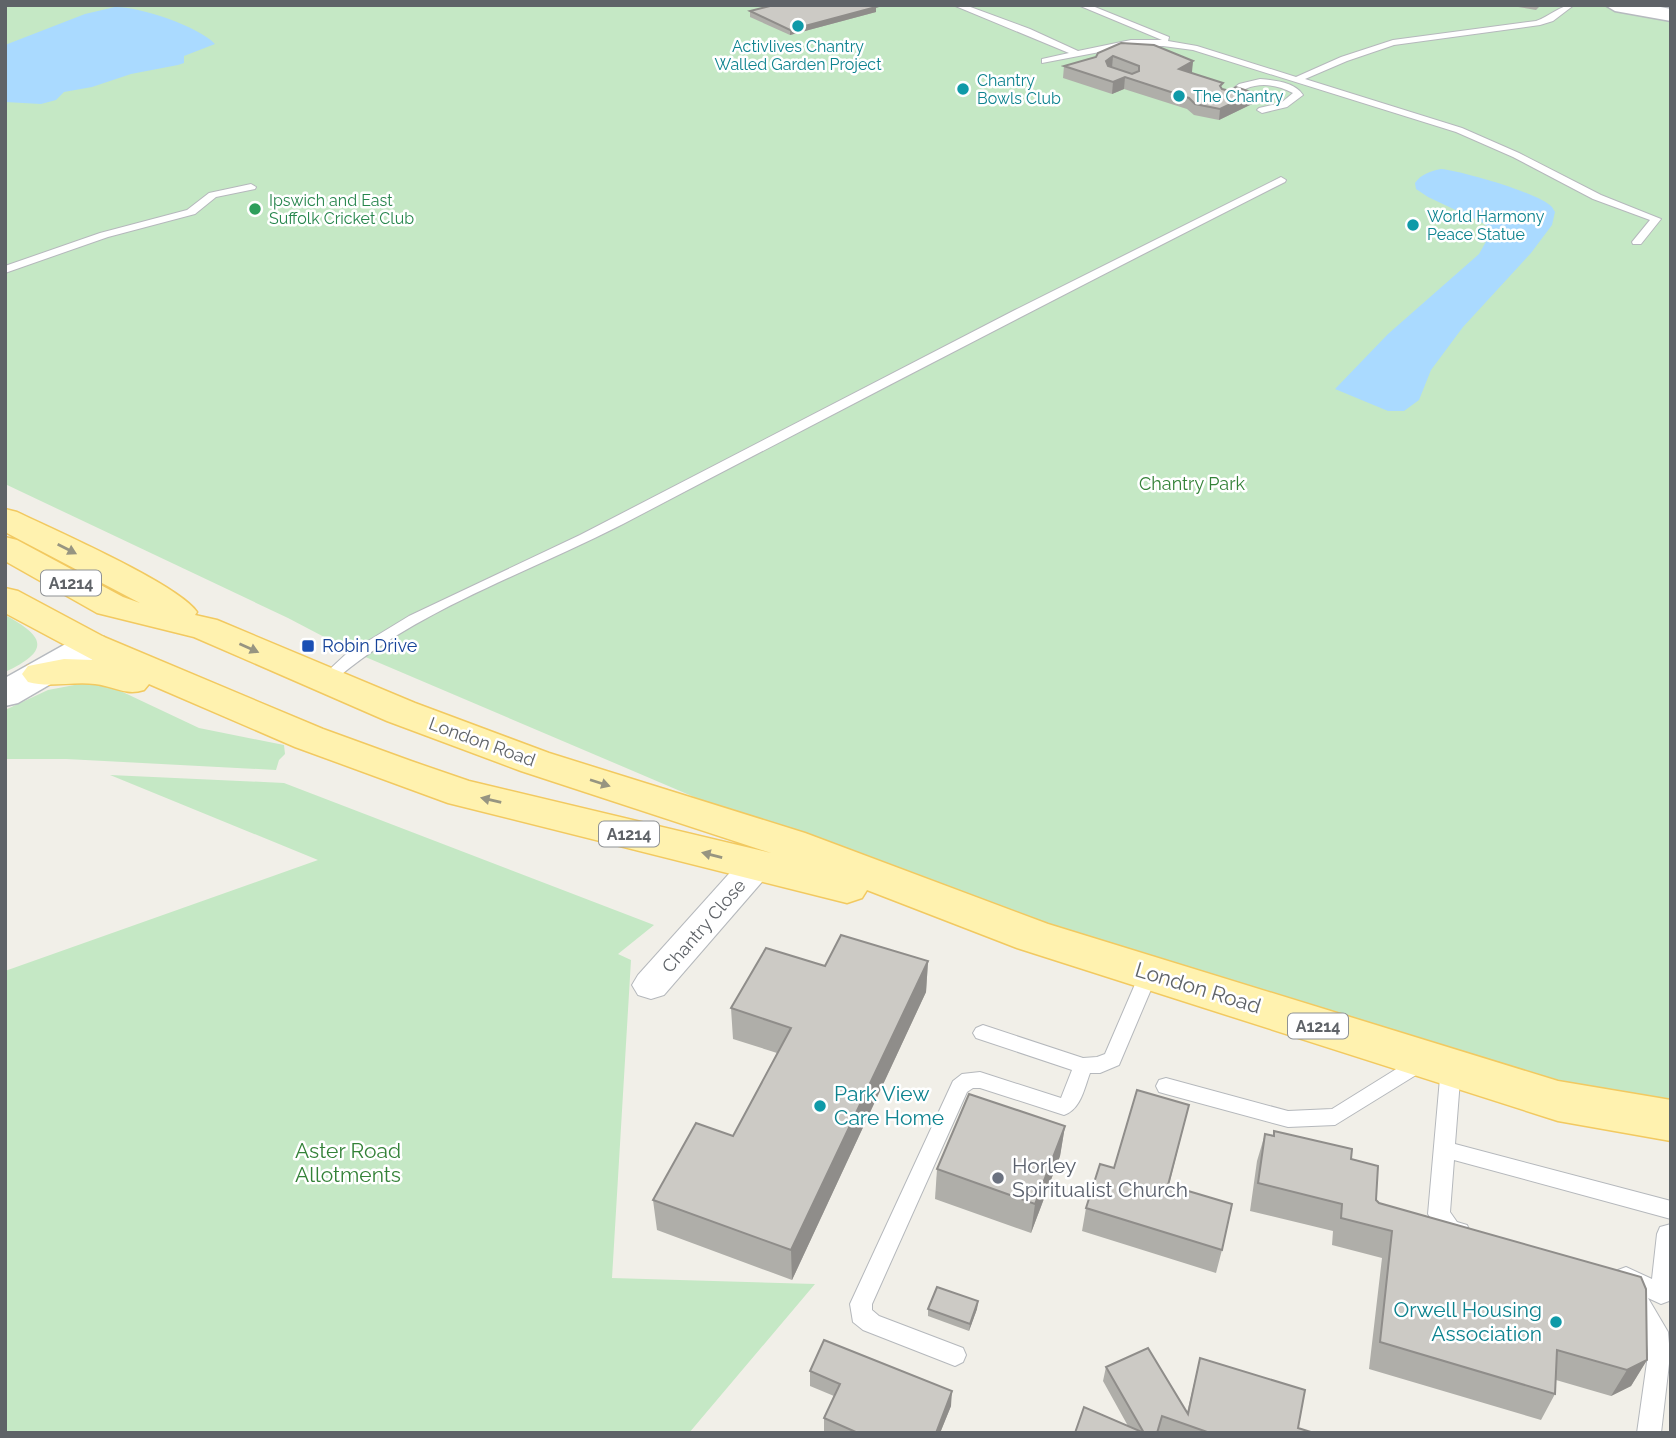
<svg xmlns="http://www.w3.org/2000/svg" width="1676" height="1438" viewBox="0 0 1676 1438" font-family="Raleway,sans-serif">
<rect width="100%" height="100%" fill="#f1efe8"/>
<g fill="#c5e8c5">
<path d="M5,5H1615L1671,15V1121L969,914L349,650L288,618L5,484Z"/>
<path d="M5,615C46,637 50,651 5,672Z"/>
<path d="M85,683L110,686L199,728L284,745L285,754L279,760L276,770L66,759H5V710L48,690Z"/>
<path d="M110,775L284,783L654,925L618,954L631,960L612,1278L815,1284L689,1433H5V971L318,860Z"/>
</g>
<g fill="#aadaff">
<path d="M115,7C141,7 198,26 215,44L184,56V63L178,65L131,74L92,87L64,92L56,100L41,104L5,102V45L85,14Z"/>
<path d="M1441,169C1462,171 1539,193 1552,207L1555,212L1552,225L1531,253L1463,327L1431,370L1419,400L1404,411H1388L1335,389L1388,334L1479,254L1488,238L1489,228L1483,223L1428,197L1416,189L1415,183C1421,174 1431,171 1441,169Z"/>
</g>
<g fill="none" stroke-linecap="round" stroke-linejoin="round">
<g stroke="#b5b8bc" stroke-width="2">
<g id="lane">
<path d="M953,5H965L1030,29L1078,51L1131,40H1162L1078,5H1090L1169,37L1168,41L1197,46L1296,77L1341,57L1393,40L1536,21C1550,16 1560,5 1574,5L1553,21L1540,25L1394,45L1347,61L1305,79L1462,128L1519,153L1601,195L1661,219L1641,244H1633L1632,242L1650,220L1593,199L1513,157L1456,132L1193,50L1163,46H1131L1042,63V59L1069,53Z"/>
<path d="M1260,79C1274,80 1295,82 1303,95L1287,107L1262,113L1257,110L1259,108L1281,103L1293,93C1270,81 1248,82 1229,100L1221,98L1239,84Z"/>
<path d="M1281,177L1286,180L1285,182C1063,294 843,409 623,524C524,575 414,610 329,685L324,687L316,682L345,655L409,616L580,535L1015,310Z"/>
<path d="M251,184L256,187L255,189L216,197L195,214L108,237L5,273V266L100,233L187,210L209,193Z"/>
<path d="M1149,966L1156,968L1158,973L1119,1065L1100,1073H1090C1084,1089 1081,1109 1064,1115L980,1088H973L967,1092L872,1304V1310L879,1316L963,1348L966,1355L963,1362L955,1366L863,1330L853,1322L850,1304L953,1081L962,1074L980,1072L1061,1098L1072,1070L976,1038L973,1033L976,1028L983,1025L1083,1058L1097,1057L1105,1054L1142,968Z"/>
<path d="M1422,1053L1429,1055L1432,1061L1429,1067L1335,1125L1288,1127L1166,1094L1159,1092L1156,1086L1159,1080L1166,1078L1288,1111L1332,1109Z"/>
<path d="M1451,1059L1458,1061L1461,1067L1455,1144L1671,1201V1219L1454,1160L1450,1212L1457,1222L1467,1225L1470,1232L1467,1239L1459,1241L1443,1236L1428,1214L1441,1067L1444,1061Z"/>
<path d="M1671,1224V1297L1669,1301L1661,1304L1648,1298L1668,1332L1670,1355L1661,1433H1637L1648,1355L1646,1334L1625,1299L1632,1291L1618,1284L1615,1277L1618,1270L1626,1267L1652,1279L1657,1234L1660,1227Z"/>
</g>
</g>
<g stroke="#b5b8bc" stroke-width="2">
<path id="street" d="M756,854L768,857L773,866L768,875L664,995L651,999L638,995L632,985L638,975L744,857Z"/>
</g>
<g stroke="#b6babf" stroke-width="3">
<g id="secondary">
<path d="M1605,5H1650L1671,9V21L1615,11Z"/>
<path d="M91,634L104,637L109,645L104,653L18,703L5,706V678L78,637Z"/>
</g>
</g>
<g stroke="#f2c960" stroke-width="3">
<path id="primary" d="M5,509L17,512C54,530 178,584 197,612L195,615L217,620L415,703L549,753L805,833L1048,924L1558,1081L1671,1100V1141L1558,1121L1017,948L867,890L862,898L847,903L448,803L295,747L149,684L144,690C125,696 114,686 95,684C73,681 50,688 28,682L22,674L28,666L64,659L93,660L5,613V588L18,591L104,637L323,729L411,761L469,781L771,853L521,771L387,721L194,637L97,613L5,561V537L17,540L123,597L140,603L5,532Z"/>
</g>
<use href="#lane" fill="#fff" fill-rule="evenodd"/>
<use href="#street" fill="#fff" fill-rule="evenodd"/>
<use href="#secondary" fill="#fff" fill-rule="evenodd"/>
<use href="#primary" fill="#fff2af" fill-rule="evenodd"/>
</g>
<g fill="#afaea9">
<path d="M1506,5H1541L1536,10Z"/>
<path d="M750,11L876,12L790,35L750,17Z"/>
<path d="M1098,53L1193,61L1191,73L1252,104L1219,120L1194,115L1187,109L1124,89L1112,94L1063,78L1064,66L1096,57Z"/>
<path d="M928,961L926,992L792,1280L657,1230L653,1200L733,1136L777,1053L733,1039L731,1008L825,966Z"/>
<path d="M1189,1105L1169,1185L1222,1250L1216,1273L1082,1231L1086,1208L1114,1168Z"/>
<path d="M1065,1126L1060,1156L1031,1233L935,1199L937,1169Z"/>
<path d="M1274,1131L1351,1159L1376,1200L1379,1203L1647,1360L1631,1386L1611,1396L1556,1380L1555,1394L1541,1420L1369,1369L1382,1258L1332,1245L1333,1231L1250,1211L1257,1161L1265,1134L1273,1136Z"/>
<path d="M978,1301L977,1309L969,1331L928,1316V1309Z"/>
<path d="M1200,1358L1298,1428L1314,1433H1164L1158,1431L1157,1433H1075L1128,1426L1103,1381L1106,1367L1187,1413Z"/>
<path d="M810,1371L951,1406L940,1433H824V1418L834,1396L810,1386Z"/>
</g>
<g fill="#8f8d8a">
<path d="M876,7V12L790,35V30Z"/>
<path d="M1113,56L1112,68L1104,72L1106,61Z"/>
<path d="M1193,61L1192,72L1178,80L1179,69Z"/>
<path d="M1125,77L1124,89L1112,94L1113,82Z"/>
<path d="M1254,93L1252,104L1219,120L1220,109Z"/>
<path d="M928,961L926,992L792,1280L791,1250Z"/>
<path d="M1065,1126L1060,1156L1031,1233L1035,1204Z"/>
<path d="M978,1301L977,1309L969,1331L970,1324Z"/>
<path d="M1647,1360L1631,1386L1611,1396L1627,1370Z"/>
<path d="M952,1391L951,1406L940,1433H936Z"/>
</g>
<g fill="#cccac5" stroke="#8f8d8a" stroke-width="2" fill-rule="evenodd">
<path d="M774,5H872L876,7L790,30L750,11Z"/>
<path d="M1121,43L1154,45L1193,61L1179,69L1223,83L1220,86L1222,89L1230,91L1236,87L1254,93L1220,109L1195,104L1189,98L1125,77L1113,82L1064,66L1096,57L1098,53ZM1113,56L1139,66V71L1132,74L1108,66L1106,61Z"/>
<path d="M841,935L928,961L791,1250L653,1200L696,1123L733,1136L791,1028L731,1008L766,948L825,966Z"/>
<path d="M1137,1090L1189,1105L1168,1185L1232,1204L1222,1250L1086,1208L1100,1164L1114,1168Z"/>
<path d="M969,1094L1065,1126L1035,1204L937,1169Z"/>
<path d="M1274,1131L1352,1149L1351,1159L1378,1166L1376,1200L1379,1203L1641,1277L1646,1289L1647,1360L1627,1370L1557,1350L1555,1394L1380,1342L1392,1231L1341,1218L1342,1204L1258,1183L1265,1134L1274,1136Z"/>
<path d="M937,1287L978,1301L970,1324L928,1309Z"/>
<path d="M824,1340L952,1391L936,1433H858L824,1418L840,1384L810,1371Z"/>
<path d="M1148,1348L1188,1414L1200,1358L1305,1390L1298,1428L1314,1433H1210L1162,1416L1157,1433H1075L1084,1407L1144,1433L1106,1367Z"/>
</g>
<defs><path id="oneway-solid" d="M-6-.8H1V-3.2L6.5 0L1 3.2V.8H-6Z" transform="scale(1.75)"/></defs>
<g fill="#979581">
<use href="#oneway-solid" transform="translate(67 549) rotate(27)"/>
<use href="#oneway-solid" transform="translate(249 648) rotate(24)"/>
<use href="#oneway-solid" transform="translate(600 783) rotate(18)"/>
<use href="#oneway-solid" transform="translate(491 800) rotate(-167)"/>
<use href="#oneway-solid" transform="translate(712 855) rotate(-166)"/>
</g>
<g fill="#0f9aa8" stroke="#fff" stroke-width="2.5">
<circle cx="798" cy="26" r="7"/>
<circle cx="963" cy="89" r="7"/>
<circle cx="1179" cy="96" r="7"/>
<circle cx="1413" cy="225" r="7"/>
<circle cx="820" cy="1106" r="7"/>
<circle cx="1556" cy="1322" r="7"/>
</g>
<circle fill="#2e9e5b" stroke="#fff" stroke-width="2.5" cx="255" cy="209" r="7"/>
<rect fill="#1a4fb4" stroke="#fff" stroke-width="2.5" x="301" y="639" width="14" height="14" rx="3.5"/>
<circle fill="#6b7280" stroke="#fff" stroke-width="2.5" cx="998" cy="1178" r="7"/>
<g text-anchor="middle" stroke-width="5" stroke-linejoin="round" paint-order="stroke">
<g font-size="16" fill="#0d838f" stroke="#fff" text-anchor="start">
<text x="798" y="52" text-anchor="middle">Activlives Chantry<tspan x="798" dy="18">Walled Garden Project</tspan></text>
<text x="977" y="86">Chantry<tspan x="977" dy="18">Bowls Club</tspan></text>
<text x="1193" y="102">The Chantry</text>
<text x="1427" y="222">World Harmony<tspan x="1427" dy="18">Peace Statue</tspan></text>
</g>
<g font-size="16" fill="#27864d" stroke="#fff" text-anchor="start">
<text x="269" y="206">Ipswich and East<tspan x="269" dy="18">Suffolk Cricket Club</tspan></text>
</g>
<g fill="#fff" stroke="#8f9295" stroke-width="2">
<rect x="41" y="570.5" width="60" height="25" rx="5"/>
<rect x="599" y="821.5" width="60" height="25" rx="5"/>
<rect x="1288" y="1013.5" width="60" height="25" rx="5"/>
</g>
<g font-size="16" font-weight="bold" fill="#5f6368">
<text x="71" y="589">A1214</text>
<text x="629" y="840">A1214</text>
<text x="1318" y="1032">A1214</text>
</g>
<g font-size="18" fill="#348238" stroke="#fff">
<text x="1192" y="490">Chantry Park</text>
</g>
<g font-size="18" fill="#164399" stroke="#fff" text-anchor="start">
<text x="322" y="652">Robin Drive</text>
</g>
<g font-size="18" fill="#5f6368" stroke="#fff">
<text transform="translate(482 742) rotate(20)" y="6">London Road</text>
<text transform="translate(704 926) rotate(-49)" y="6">Chantry Close</text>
</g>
<g font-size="21" fill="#5f6368" stroke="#fff">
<text transform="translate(1198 988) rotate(17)" y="7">London Road</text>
</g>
<g font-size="21" fill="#0d838f" stroke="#fff" text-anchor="start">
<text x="834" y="1101">Park View<tspan x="834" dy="24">Care Home</tspan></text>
<text x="1542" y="1317" text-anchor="end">Orwell Housing<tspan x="1542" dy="24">Association</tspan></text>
</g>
<g font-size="21" fill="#348238" stroke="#fff">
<text x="348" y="1158">Aster Road<tspan x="348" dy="24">Allotments</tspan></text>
</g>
<g font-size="21" fill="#5b616d" stroke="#fff" text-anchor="start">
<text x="1012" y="1173">Horley<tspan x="1012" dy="24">Spiritualist Church</tspan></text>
</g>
</g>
<rect width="1676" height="1438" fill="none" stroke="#5f6368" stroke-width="14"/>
</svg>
